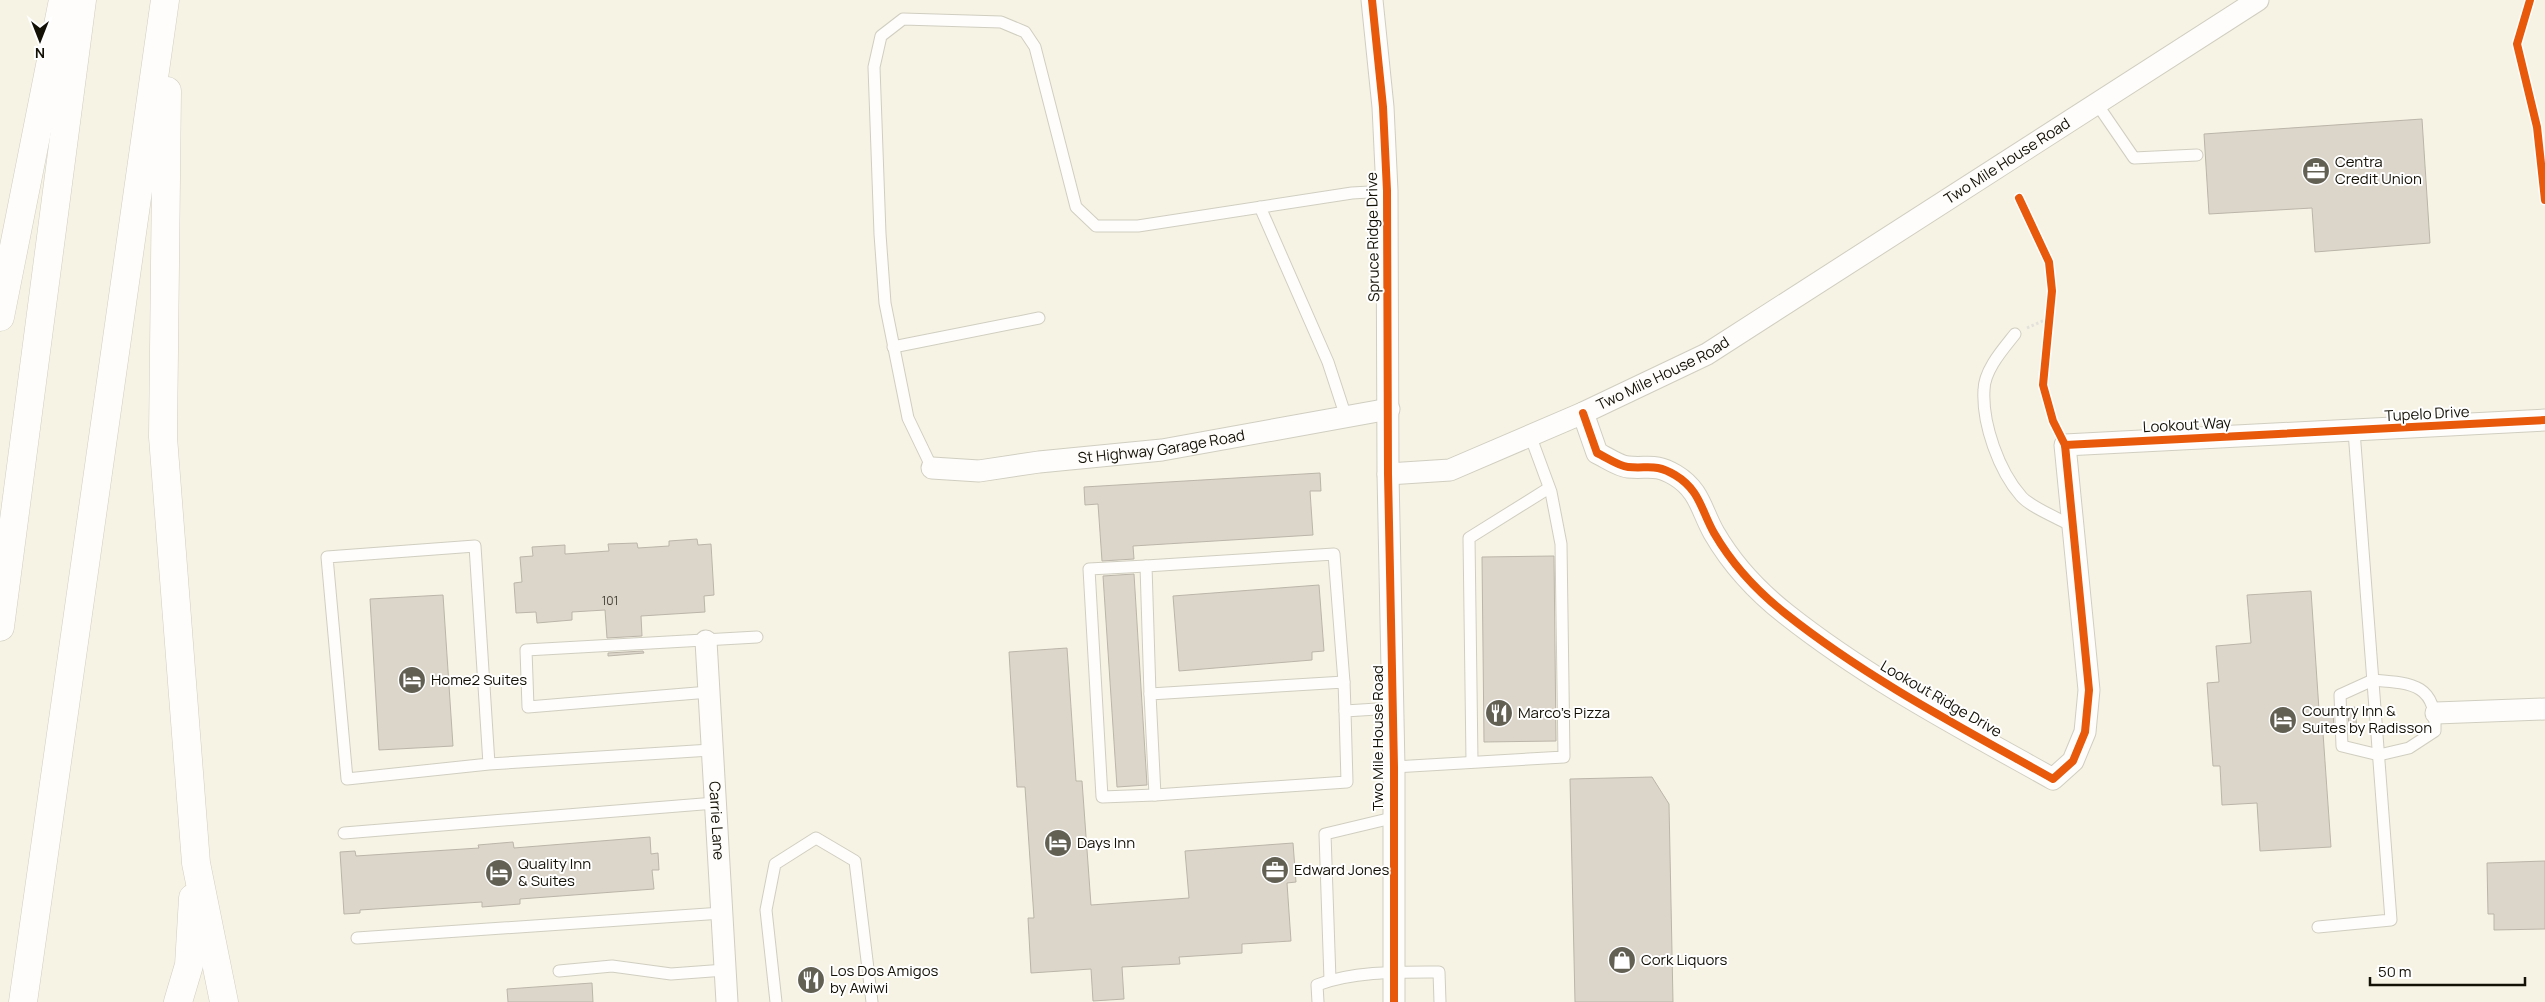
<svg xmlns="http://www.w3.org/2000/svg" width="2545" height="1002" viewBox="0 0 2545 1002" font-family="Manrope,sans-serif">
<rect width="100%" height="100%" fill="#f6f3e4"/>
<g fill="#dcd5c9" stroke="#bbb5a9">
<path d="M2422,119L2430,243L2315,252L2312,208L2209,214L2204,134Z"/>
<path d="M1320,473L1321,491H1310L1313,535L1133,546L1134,559L1102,561L1098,504L1085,505L1084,487Z"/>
<path d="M697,539L698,545L711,544L714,595L704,596L705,612L641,616L642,636L607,638L605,610L572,612V620L537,623L536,612L516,613L514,583L522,582L520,557L533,556L532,547L565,545V554L609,551L608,544L637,543L638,548L669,546V541Z"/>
<path d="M1554,556L1556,741L1484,742L1482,557Z"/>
<path d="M1134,574L1147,785L1117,787L1103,576Z"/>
<path d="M1319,585L1324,651L1312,652V660L1179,671L1173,596Z"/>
<path d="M2311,591L2319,710L2333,709L2334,732L2323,733L2331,847L2260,851L2257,803L2222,805L2220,766H2213L2207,683L2219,682L2216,646L2251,643L2247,595Z"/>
<path d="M443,595L453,746L379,750L370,599Z"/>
<path d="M1067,648L1076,781H1082L1091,905L1189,898L1185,851L1293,843L1296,882L1287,883L1291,941L1242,944V953L1179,957L1180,964L1122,967L1124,999L1093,1001L1091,969L1031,973L1028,918H1034L1025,787H1017L1009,652Z"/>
<path d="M643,651L644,653L608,656V653Z"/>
<path d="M2355,707L2357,730L2349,731L2348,708Z"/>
<path d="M1652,777L1669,804L1673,1002H1575L1570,779Z"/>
<path d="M650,837L651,854L658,853L659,870H652L654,889L520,899V904L482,907V902L360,910V913L344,914L340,852L355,851L356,856L479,848L478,845L513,842L514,848Z"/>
<path d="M2545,861V929L2494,930V914H2488L2487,863Z"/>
<path d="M592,983L593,1002H508L507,989Z"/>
</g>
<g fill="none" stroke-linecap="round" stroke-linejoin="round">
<g stroke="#d0cec0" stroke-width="13">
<g id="lane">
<path d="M2097,104L2134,158L2197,155"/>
<path d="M1260,207L1328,362L1346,417"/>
<path d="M2015,334C2004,348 1984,370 1984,390C1982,424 1999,471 2021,496C2030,507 2060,519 2074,527"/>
<path d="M893,347L1039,318"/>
<path d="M932,468L908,418L885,303L880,234L874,67L881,36L903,19L1001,22L1025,32L1035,47L1076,207L1096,226H1138L1352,193L1387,191"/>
<path d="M1146,566L1089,569L1102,797L1155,795L1150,694L1344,682L1345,711"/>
<path d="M2373,680C2412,683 2437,684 2435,731L2409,748L2379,755L2342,746L2340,695Z"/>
<path d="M709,692L528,707L526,650L757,637"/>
<path d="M1150,694L1146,566L1334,554L1344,682"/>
<path d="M1472,761L1469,538L1549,488"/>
<path d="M489,764L475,546L327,557L347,779L489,764L711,750"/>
<path d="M1394,767L1564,757L1561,544L1551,492L1530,435"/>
<path d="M1155,795L1347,782L1345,711L1393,708"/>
<path d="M344,833L715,803"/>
<path d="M2318,927L2391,920L2354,431"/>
<path d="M357,938L722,913"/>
<path d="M559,971L612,966L671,974L725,970"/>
<path d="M1330,980L1325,834L1392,818"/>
<path d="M776,1002L766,910L775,864L816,838L855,861L872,1002"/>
<path d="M1318,1002L1317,985C1354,971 1399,972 1439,972L1440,1002"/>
</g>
</g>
<g stroke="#d0cec0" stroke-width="23">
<g id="street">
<path d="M1372,0L1383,107L1387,191L1388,474L1394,767V1002"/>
<path d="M1583,413L1597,453C1606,457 1618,466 1628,467C1648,469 1655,463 1675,475C1700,490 1701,510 1714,533C1732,564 1758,592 1786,614C1868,679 1962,728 2053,779L2073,761L2085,732L2089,690L2065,445L2545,420"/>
<path id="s1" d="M932,468L979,471L1039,462L1162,450L1389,409"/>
<path id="s2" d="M1388,474L1450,470L1583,413L1707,354L2258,0"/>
<path id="s3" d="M706,641L727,1002"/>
<path d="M2436,713L2545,709"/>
</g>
</g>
<g stroke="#d0cec0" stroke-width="29">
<g id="highway">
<path d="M167,91L163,437L196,863L224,1002"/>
<path d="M0,317L63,0"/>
<path d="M0,627L82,0"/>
<path d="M23,1002L165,0"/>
<path d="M178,1002L189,965L193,898"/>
</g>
</g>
<g stroke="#e2e1dc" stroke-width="3" stroke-dasharray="2.5 2.5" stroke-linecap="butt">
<path d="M2019,198L2049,262L2052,291L2043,385L2056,428"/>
<path d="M2027,328L2049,318"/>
</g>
<use href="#lane" stroke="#fefdfb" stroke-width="11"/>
<use href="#street" stroke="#fefdfb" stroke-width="21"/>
<use href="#highway" stroke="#fefdfb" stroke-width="28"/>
<g stroke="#fff" stroke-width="11">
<g id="cycleway">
<path d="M1372,0L1383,107L1387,191L1388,474L1394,767V1002"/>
<path d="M2530,0L2517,44L2537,127L2545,200"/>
<path d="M1583,413L1597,453C1606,457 1618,466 1628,467C1648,469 1655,463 1675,475C1700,490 1701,510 1714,533C1732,564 1758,592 1786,614C1868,679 1962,728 2053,779L2073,761L2085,732L2089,690L2065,445L2053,421L2043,385L2052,291L2049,262L2019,198"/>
<path d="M2065,445L2545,420"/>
</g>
</g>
<use href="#cycleway" stroke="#e8590c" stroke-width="8"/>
</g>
<defs>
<g id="office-disc" transform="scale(1.4375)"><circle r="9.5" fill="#625f53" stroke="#fff"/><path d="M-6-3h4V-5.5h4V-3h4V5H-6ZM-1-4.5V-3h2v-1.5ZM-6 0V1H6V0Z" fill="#fff"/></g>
<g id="hotel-disc" transform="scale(1.4375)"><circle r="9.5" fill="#625f53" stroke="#fff"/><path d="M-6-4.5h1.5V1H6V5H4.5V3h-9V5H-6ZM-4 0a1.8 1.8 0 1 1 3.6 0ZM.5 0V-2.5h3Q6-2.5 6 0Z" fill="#fff"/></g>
<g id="restaurant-disc" transform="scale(1.4375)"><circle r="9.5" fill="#625f53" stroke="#fff"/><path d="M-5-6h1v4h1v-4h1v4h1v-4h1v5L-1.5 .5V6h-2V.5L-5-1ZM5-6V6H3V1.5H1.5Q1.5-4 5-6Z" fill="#fff"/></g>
<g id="shop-disc" transform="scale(1.4375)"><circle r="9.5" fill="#625f53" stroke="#fff"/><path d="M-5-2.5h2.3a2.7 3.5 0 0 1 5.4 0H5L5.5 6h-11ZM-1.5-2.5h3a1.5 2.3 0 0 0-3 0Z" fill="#fff"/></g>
</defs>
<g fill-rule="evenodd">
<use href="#office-disc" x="2316" y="171"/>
<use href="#hotel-disc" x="412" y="680"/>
<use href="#restaurant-disc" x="1499" y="713"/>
<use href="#hotel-disc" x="2283" y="720"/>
<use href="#hotel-disc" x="1058" y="843"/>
<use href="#office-disc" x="1275" y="870"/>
<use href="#hotel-disc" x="499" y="873"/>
<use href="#shop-disc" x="1622" y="960"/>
<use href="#restaurant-disc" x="811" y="980"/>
</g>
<g text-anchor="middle" stroke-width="4" stroke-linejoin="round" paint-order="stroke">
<g font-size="12" fill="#454136">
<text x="610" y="605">101</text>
</g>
<g font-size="15" fill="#131005" stroke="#fff">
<text dy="5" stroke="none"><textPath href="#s2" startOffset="701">Two Mile House Road</textPath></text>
<text transform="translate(1373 237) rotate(-91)" y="5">Spruce Ridge Drive</text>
<text dy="5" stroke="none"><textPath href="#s2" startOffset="296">Two Mile House Road</textPath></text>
<text transform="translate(2427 414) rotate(-3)" y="5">Tupelo Drive</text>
<text transform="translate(2187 425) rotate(-3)" y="5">Lookout Way</text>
<text dy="5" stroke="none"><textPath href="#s1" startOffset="231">St Highway Garage Road</textPath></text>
<text transform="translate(1941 699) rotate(30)" y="5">Lookout Ridge Drive</text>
<text transform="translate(1378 738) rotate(-90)" y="5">Two Mile House Road</text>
<text dy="5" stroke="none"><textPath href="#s3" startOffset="180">Carrie Lane</textPath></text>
</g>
<g font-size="15" fill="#131005" stroke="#fff" text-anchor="start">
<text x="2335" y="167">Centra<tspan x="2335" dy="17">Credit Union</tspan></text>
<text x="431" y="685">Home2 Suites</text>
<text x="2302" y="716">Country Inn &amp;<tspan x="2302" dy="17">Suites by Radisson</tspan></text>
<text x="1518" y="718">Marco's Pizza</text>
<text x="1077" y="848">Days Inn</text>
<text x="518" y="869">Quality Inn<tspan x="518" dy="17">&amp; Suites</tspan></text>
<text x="1294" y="875">Edward Jones</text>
<text x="1641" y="965">Cork Liquors</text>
<text x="830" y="976">Los Dos Amigos<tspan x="830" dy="17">by Awiwi</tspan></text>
</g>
</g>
<g transform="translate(40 40) rotate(180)" stroke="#ffffff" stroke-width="4" paint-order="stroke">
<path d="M0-4L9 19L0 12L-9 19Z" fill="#131005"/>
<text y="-8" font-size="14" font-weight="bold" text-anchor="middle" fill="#131005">N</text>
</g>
<path d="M2370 977v8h155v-8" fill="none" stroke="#131005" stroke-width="2.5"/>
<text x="2378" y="977" font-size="15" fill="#131005" stroke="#ffffff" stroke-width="4" paint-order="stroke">50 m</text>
</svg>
